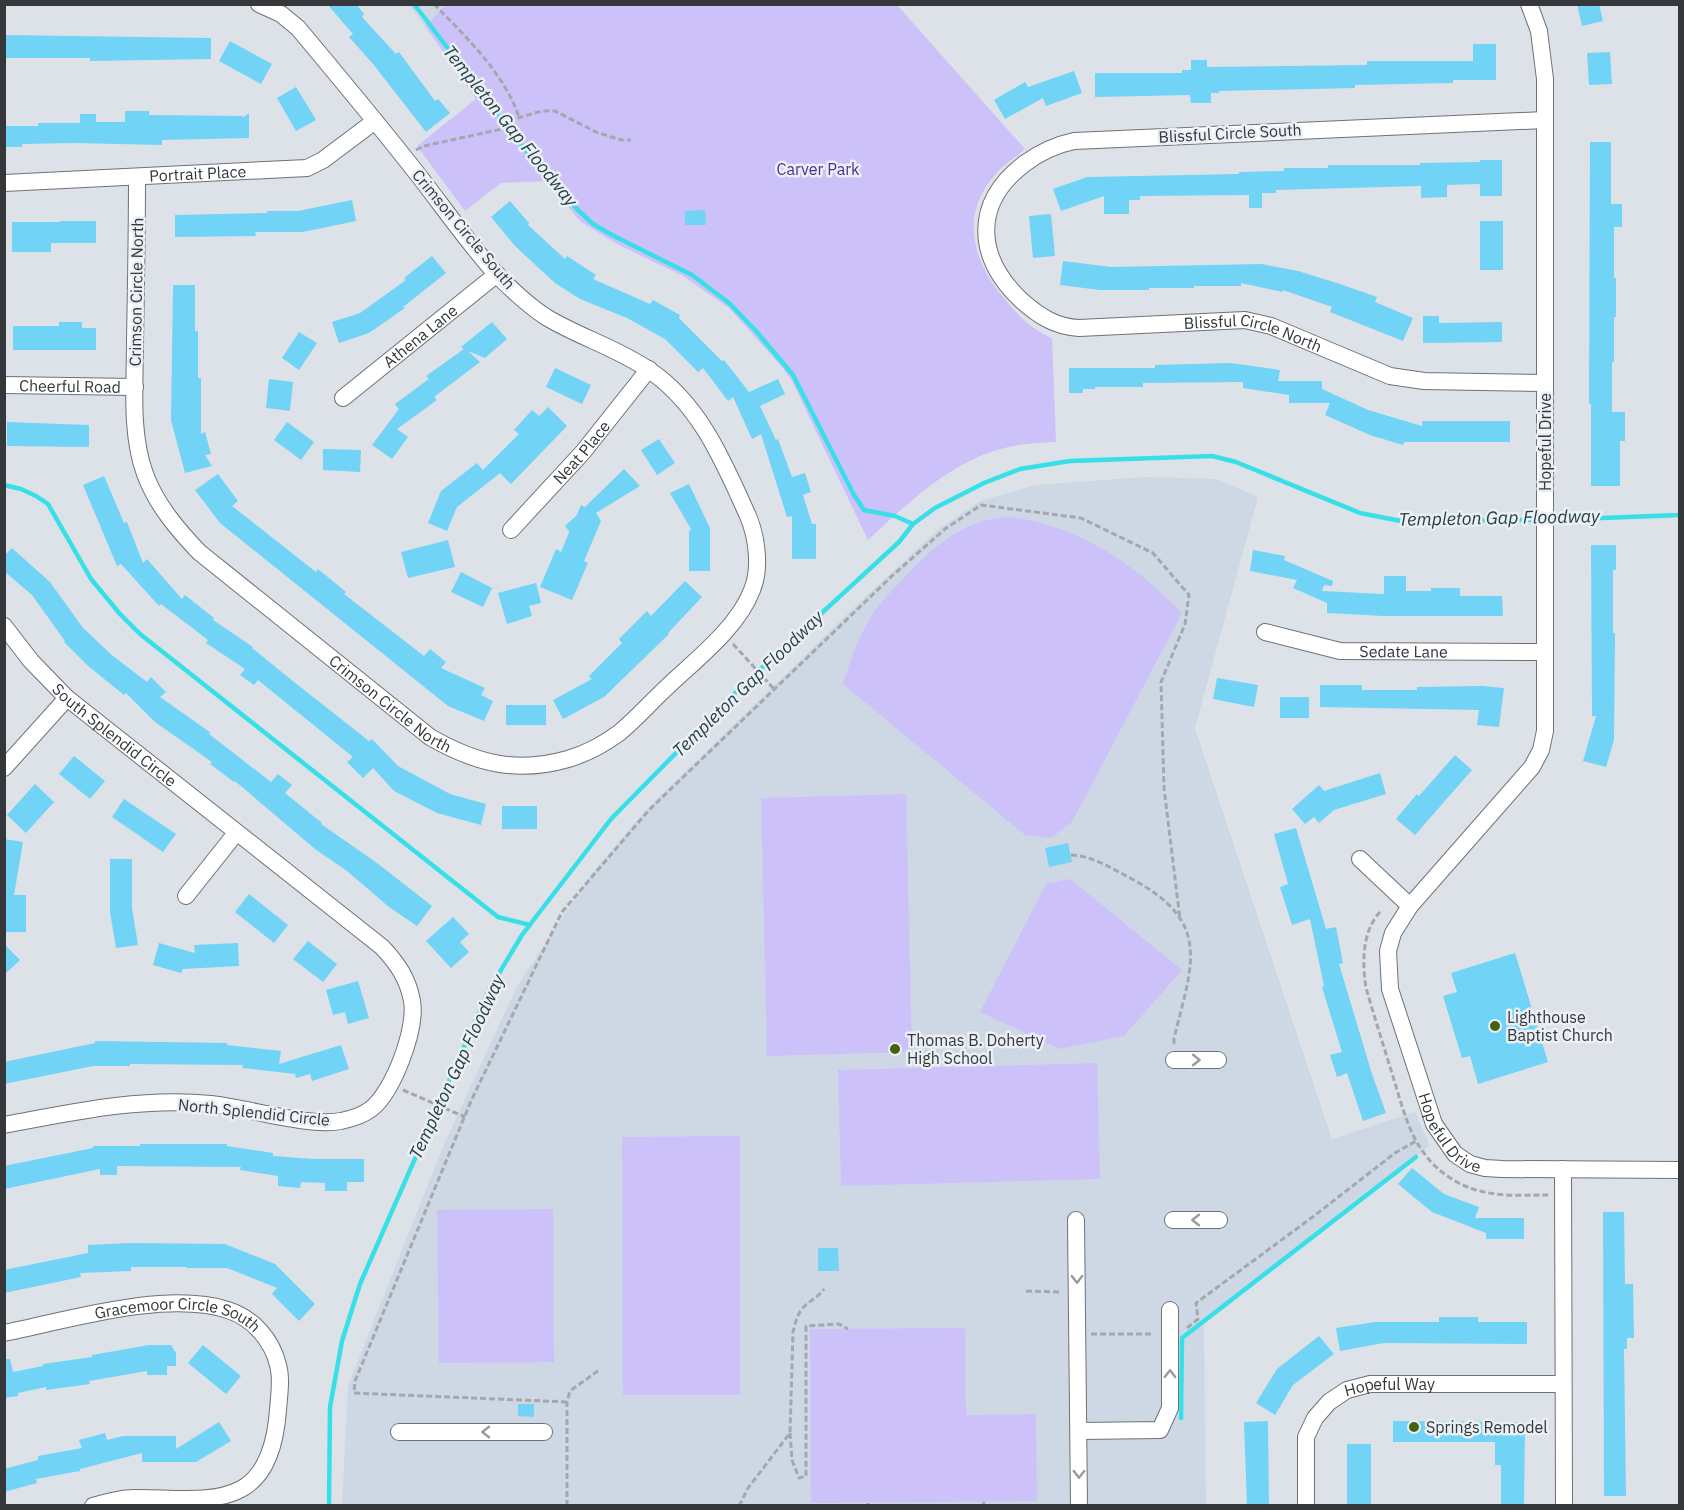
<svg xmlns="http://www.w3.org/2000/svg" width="1684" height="1510" viewBox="0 0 1684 1510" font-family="'IBM Plex Sans',sans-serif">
<rect width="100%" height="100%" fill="#dde2e8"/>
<g fill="#cdd8e4">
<path d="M408,5H446L425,26Z"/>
<path d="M1146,477L1217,479L1258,497L1195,728L1332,1139L1415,1112L1430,1145L1204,1324L1206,1505L342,1506L348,1386L442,1149L517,986L592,873L644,812L865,597L940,528L980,501L1035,485Z"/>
</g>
<g fill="#cdc1fa">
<path d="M446,5H897L1025,149C1015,158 1002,166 994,176C960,215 973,262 1003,297C1017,314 1031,330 1052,338L1056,442C1044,443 1031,443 1019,445C958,454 911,500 868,540L792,381L782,367L729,308L683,276L617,244L581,222L546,181L501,183L465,211L417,146L476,99L425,26Z"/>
<path d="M1009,517C1081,526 1133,563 1182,613L1072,822L1051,838L1025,835L843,684C850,662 857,640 869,620C877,605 890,593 901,581C931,548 963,519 1009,517Z"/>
<path d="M906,794L912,1052L767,1056L761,798Z"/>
<path d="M1070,879L1182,970L1124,1036L1060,1049L980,1012L1046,884Z"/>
<path d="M1097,1063L1100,1179L841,1186L838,1070Z"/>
<path d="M740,1136V1395H623L622,1137Z"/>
<path d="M553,1209L554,1362L439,1363L437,1210Z"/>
<path d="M965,1328L966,1415L1036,1414L1037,1501L811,1503L810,1329Z"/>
</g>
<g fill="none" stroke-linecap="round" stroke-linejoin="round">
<g stroke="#39dfe6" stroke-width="4.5">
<path d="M414,4L533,160L578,210L593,224L612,235L692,275L729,303L756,331L793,375L854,495L864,510L895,516L913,524"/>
<path d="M4,485L21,489L36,496L48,504L91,579L120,614L140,634L498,917L530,925"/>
<path d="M1549,520L1680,515"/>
<path d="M1181,1418L1182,1338L1416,1157"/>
<path d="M329,1506L330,1407L342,1341L360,1284L489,990L522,935L611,819L737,691L899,542L913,524L935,508L984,483L1020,469L1070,461L1212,456L1236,462L1360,513L1401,521L1541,520"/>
</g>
</g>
<g fill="#71d3f5">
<path d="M327,4H356L364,14L362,17L396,54L399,52L435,101L438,99L450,113L426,132L373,64L349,37L353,34Z"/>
<path d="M1577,4H1599L1603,21L1582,26Z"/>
<path d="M4,35L211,38V59L90,61V58H4Z"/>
<path d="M230,41L272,64L261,84L219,61Z"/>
<path d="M1473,44H1496V80H1453V83L1355,85V88L1219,91V93H1211V103H1191L1190,95L1095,97V73H1182V70H1191V60H1207V67L1367,65V61H1473Z"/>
<path d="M1610,52L1612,84L1589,85L1587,53Z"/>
<path d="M1074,71L1082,93L1046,106L1043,98L1005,119L994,100L1025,82L1028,87Z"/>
<path d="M296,87L316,120L296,131L277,98Z"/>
<path d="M125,111H149V115L243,116L242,118L249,113V138L162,140V145L74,143L22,144V147H4V126H38V123H80V114H96V122H125Z"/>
<path d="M1590,142H1611V204H1622V227H1614V278H1616V317H1614V362H1612V412H1625V441H1620V486H1591V404H1589Z"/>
<path d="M1480,160H1502V196H1480V184L1447,185V197L1421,198V186L1276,190V193H1262V208H1249V195L1140,196V200H1129V214H1104V196L1061,211L1053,189L1087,177L1239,174V172L1284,171V168H1328V165H1420V163L1480,162Z"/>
<path d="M352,200L356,221L303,232H255L256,236L175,237V215L267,213V211H298Z"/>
<path d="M510,201L529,223L528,225L565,259L567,256L596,275L593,279L650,304L653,300L680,315L679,318L722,361L724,360L749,392L778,379L785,394L760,406L776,440L778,439L792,477L805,473L811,492L803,495L812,524H816V559H792V516L787,517L761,434L752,439L733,397L728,401L703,368L698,372L665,339L627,318L580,299L555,283L515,246L491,217Z"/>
<path d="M705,210L706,225H685V211Z"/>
<path d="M1051,214L1055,256L1033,258L1029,216Z"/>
<path d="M60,221H96V243H51V252H12V222H60Z"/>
<rect x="1480" y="221" width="23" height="49"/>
<path d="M432,256L446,273L403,307L405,308L369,333L339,343L332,322L360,313L406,280L404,278Z"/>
<path d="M1063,261L1111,267L1261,264L1298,271L1340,284L1377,297L1375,302L1413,318L1403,341L1330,312L1332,307L1283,290V292L1241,283V286H1194V288H1149V290H1100L1060,285Z"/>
<path d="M173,285H195V331H198V378H201V434L205,432L211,454L205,455L212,466L185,473L171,420Z"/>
<path d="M1423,316H1439V323L1502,322V342L1423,343Z"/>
<path d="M59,322H82V328H96V350H13V326H59Z"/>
<path d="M492,322L507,339L485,358L468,351L480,362L434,397L437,400L397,429L408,437L392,459L372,445L399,409L395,404L429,379L426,376L464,349L461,347Z"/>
<path d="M299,332L317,343L299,370L282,358Z"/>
<path d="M1231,363L1280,370L1278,381H1322V389L1368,410L1422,426V421H1510V442H1404L1403,445L1370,435L1325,415L1330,403H1289V395L1243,388V382L1143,383V387H1095V389H1083V393H1069V368H1155V365Z"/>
<path d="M555,368L591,385L582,404L546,387Z"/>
<path d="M269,379L293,382L290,411L266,408Z"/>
<path d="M548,407L567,426L511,484L500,473L457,507L447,531L428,523L441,491L477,463L483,470L519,434L514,430L532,410L539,416Z"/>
<path d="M7,422L89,425V447L7,446Z"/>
<path d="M287,422L314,442L301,460L274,440Z"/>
<path d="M659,439L675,463L657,475L641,450Z"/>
<path d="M323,449L361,450L360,472L323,470Z"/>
<path d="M624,469L640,486L596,513L601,521L584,561L588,563L572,600L540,587L556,549L561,552L570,530L569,531L565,526L577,515L581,505L585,507Z"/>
<path d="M218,474L238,501L232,506L316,572L318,569L346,592L344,594L424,656L430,649L446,662L441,668L485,688L481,695L493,701L484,721L448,706L220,523L195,490Z"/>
<path d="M104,476L124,523L127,522L143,563L147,559L182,599L185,595L214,618L213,620L253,647L252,648L289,678L369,741L372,739L398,766L450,794L486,804L481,825L437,813L394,791L373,768L363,778L347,762L353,757L258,680L254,685L240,675L245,669L206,643L208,640L161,604L159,606L121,564L117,566L83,485Z"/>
<path d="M689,484L710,528V571H689V531L691,529L670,493Z"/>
<path d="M448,540L455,567L408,578L401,552Z"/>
<path d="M1591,545H1616V570H1613V633H1615L1614,740L1606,767L1583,761L1596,716H1592Z"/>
<path d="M12,548L50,582L83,628L113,656L147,682L151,677L166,692L160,697L211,733L209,734L271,782L278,774L292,785L285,793L322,823L321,824L377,863L432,906L417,926L389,907L347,871L315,849L235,781L234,782L210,764L212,762L155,722L126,693L124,695L87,665L64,642L65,641L32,595L4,571V556Z"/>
<path d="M1253,550L1285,556L1284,560L1333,581L1332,586L1324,585L1322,591L1384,594V576H1406V591H1431V588H1460V596H1502L1503,616H1384L1327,613V603L1293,588L1297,580L1250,571Z"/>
<path d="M461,572L492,588L483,607L451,592Z"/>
<path d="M685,581L702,597L668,633L669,634L604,697L563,719L553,700L592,679L589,676L622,643L619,639L647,611L651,616Z"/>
<path d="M536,583L541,603L529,606L532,616L507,624L498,593Z"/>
<path d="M1217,678L1258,685L1254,707L1213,699Z"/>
<path d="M1320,685H1362V690H1417V687L1482,686L1504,688L1499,727L1477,725L1479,710L1320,707Z"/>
<rect x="1280" y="697" width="29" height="21"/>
<rect x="506" y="705" width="40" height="20"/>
<path d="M1455,755L1472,770L1415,835L1396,819L1417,794L1419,796Z"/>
<path d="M74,756L105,781L90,799L59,774Z"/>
<path d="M1380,773L1386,794L1334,810L1319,823L1314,817L1305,824L1292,809L1319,785L1324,791Z"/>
<path d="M35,784L54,802L26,833L7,815Z"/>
<path d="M124,799L176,834L163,852L112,817Z"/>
<rect x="502" y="806" width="35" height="23"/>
<path d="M1296,828L1326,929L1336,927L1343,963L1339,964L1372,1074L1386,1113L1363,1121L1347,1073L1337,1077L1330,1055L1342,1052L1322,987L1324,986L1310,919L1292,925L1280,887L1288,884L1274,834Z"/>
<path d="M4,839L23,842L14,895H26V932H4Z"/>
<path d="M1068,843L1072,862L1049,867L1045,848Z"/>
<path d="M110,859H132V908L138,945L116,948L110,912Z"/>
<path d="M249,894L288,925L274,943L235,912Z"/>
<path d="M453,917L469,934L460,942L469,952L451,968L426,941Z"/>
<path d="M308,941L337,964L323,982L293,959Z"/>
<path d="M159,943L195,953L194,945L238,943L239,966L183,969L181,973L153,965Z"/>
<path d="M4,944L20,960L4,975Z"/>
<path d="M1515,953L1548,1062L1478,1084L1470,1056L1462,1058L1443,996L1457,992L1451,973Z"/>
<path d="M358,981L369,1018L348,1024L345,1012L333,1015L326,990Z"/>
<path d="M95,1041L227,1043V1045L281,1051L279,1064L341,1045L349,1069L312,1081L310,1074L296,1078L295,1074L242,1068L243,1065L130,1064V1066H93L4,1084V1062L95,1043Z"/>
<path d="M140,1144H227V1146L273,1153V1156L313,1159H364V1182H347V1191H325V1183L301,1182L300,1188L278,1186V1176L240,1170L241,1167L117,1166V1175H100V1169L4,1189V1166L93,1148V1146H140Z"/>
<path d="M1412,1168L1444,1194L1479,1207L1475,1218H1524V1239H1486V1233L1432,1212L1398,1184Z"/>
<path d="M1603,1212H1624L1625,1284H1633L1634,1338H1627V1349H1624L1626,1496H1604Z"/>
<path d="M130,1243L225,1244L275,1264L315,1304L299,1321L272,1294L277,1288L227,1268H187V1267H131V1271L80,1273L81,1277L4,1293V1270L88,1253V1245Z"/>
<path d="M818,1248H838L839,1271H818Z"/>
<path d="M1439,1317H1478V1322H1527V1344L1384,1343L1340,1351L1336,1328L1375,1322H1439Z"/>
<path d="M1319,1336L1334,1354L1293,1385L1275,1415L1256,1403L1277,1369Z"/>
<path d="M149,1345H171L176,1353V1366H167V1375H147V1371L89,1381L90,1384L46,1390V1387L18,1393V1396L4,1398V1359H10L13,1372L43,1366V1364L92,1357V1355Z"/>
<path d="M203,1345L241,1376L226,1394L188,1363Z"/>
<path d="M518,1404H534V1417L518,1416Z"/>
<path d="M1268,1421L1269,1506H1247L1244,1422Z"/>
<path d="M1393,1421L1525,1422L1524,1506H1501V1465H1495V1442H1393Z"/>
<path d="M219,1422L231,1441L196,1462H142V1453L80,1469V1471L36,1479L37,1483L4,1492V1469L38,1460V1456L82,1448L79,1440L105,1433L107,1440L123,1436H176V1449Z"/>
<rect x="1347" y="1444" width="24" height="62"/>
</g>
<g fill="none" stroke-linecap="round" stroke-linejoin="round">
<g stroke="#6d7277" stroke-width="18">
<g id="minor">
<path id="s1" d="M1529,4L1539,31L1545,79V731L1541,750L1532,767L1410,906L1393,933L1388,951L1390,989L1434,1124L1455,1154L1470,1164L1485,1168L1502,1169L1680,1170"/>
<path id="s2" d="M1544,120L1074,141C1055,145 1040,152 1024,164C972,204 976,258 1022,301C1039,316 1056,327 1079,328L1245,320L1271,326L1390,376L1424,381L1545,383"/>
<path id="s3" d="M137,177C137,232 136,287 135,342C135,384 130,433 145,474C156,504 177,529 199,552L430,737C475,763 516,774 568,759C585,754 604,744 619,733C635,720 650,703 665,689C694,661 738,628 752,590C761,569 757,537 748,516C724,463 700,404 649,370C617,348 579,337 546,317C529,306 513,291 498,276C471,247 444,208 419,176C380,126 339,77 298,28L281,14L259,4"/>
<path id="s4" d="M4,183L307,168L323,160L375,121"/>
<path id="s5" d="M4,385L135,387"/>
<path id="s6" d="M343,398L497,274"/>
<path id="s7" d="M511,530L583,452L649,369"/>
<path id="s8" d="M4,626L31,661L67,698L382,947C398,964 408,979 412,1001C417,1029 393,1092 371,1109C363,1115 351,1119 341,1121C306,1127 249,1108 211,1104C141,1097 73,1112 4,1125"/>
<path id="s9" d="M1265,632L1340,651L1544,652"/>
<path d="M4,768L67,698"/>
<path d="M1360,859L1410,906"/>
<path d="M186,896L236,833"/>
<path d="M1174,1060H1218"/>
<path d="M1563,1169L1564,1506"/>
<path d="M1076,1220L1079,1506"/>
<path d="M1173,1220H1219"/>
<path id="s10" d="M4,1333C69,1320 165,1290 228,1310C253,1318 272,1340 278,1365C282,1379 279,1396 278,1410C276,1438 268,1475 241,1489C212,1505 166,1497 133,1498C120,1498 107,1502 93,1506"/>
<path d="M1079,1431L1160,1430L1170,1408V1310"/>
<path d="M399,1432H544"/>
<path id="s11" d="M1306,1506V1437L1315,1418L1329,1402L1347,1390L1370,1384H1563"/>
</g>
</g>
<g stroke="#a4a8ad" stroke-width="3" stroke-dasharray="6 3" stroke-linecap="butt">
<path d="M434,4C466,37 504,73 519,117"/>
<path d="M416,150L424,146L502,129L514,119L542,111H555L596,132L621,140H631"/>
<path d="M733,644L774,689"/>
<path d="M1071,855C1093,856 1111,868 1130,878C1212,921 1193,962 1174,1038V1046"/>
<path d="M1380,912C1362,931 1362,963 1366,988C1375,1019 1385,1050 1394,1080C1402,1105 1408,1132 1424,1153C1436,1171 1459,1186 1480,1191C1502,1197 1527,1195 1549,1195"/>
<path d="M403,1090L465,1117"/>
<path d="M1026,1291L1060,1292"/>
<path d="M1187,1328L1198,1319L1196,1303L1314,1216L1395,1153L1416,1141"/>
<path d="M1091,1334H1154"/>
<path d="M567,1402L354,1393L355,1381L471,1101L562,912L649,810L893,575L945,529L981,505L1081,518L1153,553L1189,595L1185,624L1161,682L1164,788L1180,919"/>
<path d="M790,1433L792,1460L799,1478L806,1476V1326L839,1324L848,1329"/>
<path d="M567,1506V1402L570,1391L599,1370"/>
<path d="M739,1506L748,1488L790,1433L793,1332C795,1324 797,1315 802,1309C808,1301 818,1298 824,1289"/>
<path d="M868,1506V1503"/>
<path d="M983,1506L984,1502"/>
</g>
<use href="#minor" stroke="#fff" stroke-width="16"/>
</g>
<defs><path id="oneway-chevron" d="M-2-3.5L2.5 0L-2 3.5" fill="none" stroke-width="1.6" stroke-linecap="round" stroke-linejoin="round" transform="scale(1.5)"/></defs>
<g stroke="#9a9b9c">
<use href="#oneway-chevron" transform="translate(1196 1060) rotate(1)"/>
<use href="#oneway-chevron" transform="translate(1196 1220) rotate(180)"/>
<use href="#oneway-chevron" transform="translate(1077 1279) rotate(89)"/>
<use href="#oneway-chevron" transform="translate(1170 1374) rotate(-89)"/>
<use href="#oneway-chevron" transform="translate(486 1432) rotate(-180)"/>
<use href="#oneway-chevron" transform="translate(1079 1474) rotate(90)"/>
</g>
<g fill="#456112" stroke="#eaf0f5" stroke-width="2">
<circle cx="1495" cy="1026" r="6"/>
<circle cx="895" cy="1049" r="6"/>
<circle cx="1414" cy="1427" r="6"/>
</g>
<g text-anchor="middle" stroke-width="5" stroke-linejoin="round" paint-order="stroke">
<g font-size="16" fill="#35373a" stroke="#eaf0f5">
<text transform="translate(1230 133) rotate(-3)" y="6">Blissful Circle South</text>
<text dy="6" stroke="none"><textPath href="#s4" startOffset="194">Portrait Place</textPath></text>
<text transform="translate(464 229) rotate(50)" y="6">Crimson Circle South</text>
<text transform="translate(136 292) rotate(-89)" y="6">Crimson Circle North</text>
<text dy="6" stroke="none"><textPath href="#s6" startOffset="99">Athena Lane</textPath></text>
<text dy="6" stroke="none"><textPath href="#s2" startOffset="927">Blissful Circle North</textPath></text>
<text dy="6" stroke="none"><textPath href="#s5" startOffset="66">Cheerful Road</textPath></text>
<text transform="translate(1545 442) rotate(-90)" y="6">Hopeful Drive</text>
<text dy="6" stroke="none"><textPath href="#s7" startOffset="105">Neat Place</textPath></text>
<text dy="6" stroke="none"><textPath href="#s9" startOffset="141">Sedate Lane</textPath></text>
<text dy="6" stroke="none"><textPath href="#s3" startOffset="638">Crimson Circle North</textPath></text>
<text dy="6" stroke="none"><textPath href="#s8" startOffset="156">South Splendid Circle</textPath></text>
<text transform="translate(254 1112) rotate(6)" y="6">North Splendid Circle</text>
<text dy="6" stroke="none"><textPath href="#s1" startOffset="1200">Hopeful Drive</textPath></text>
<text dy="6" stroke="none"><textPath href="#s10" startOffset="178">Gracemoor Circle South</textPath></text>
<text dy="6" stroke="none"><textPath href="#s11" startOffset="176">Hopeful Way</textPath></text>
</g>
<g font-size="16" fill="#512d94" stroke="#eaf0f5">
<text x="818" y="175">Carver Park</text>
</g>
<g font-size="16" fill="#35373a" stroke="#eaf0f5" text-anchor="start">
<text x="1507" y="1023">Lighthouse<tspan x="1507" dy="18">Baptist Church</tspan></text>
<text x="907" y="1046">Thomas B. Doherty<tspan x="907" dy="18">High School</tspan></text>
<text x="1426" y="1433">Springs Remodel</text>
</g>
<g font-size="18" font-style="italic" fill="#264041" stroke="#eaf0f5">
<text transform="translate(510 126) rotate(51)" y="6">Templeton Gap Floodway</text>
<text transform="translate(1499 518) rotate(-1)" y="6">Templeton Gap Floodway</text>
<text transform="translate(748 684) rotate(-44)" y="6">Templeton Gap Floodway</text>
<text transform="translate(457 1067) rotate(-65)" y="6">Templeton Gap Floodway</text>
</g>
</g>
<rect width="1684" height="1510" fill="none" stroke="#35373a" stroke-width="12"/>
</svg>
